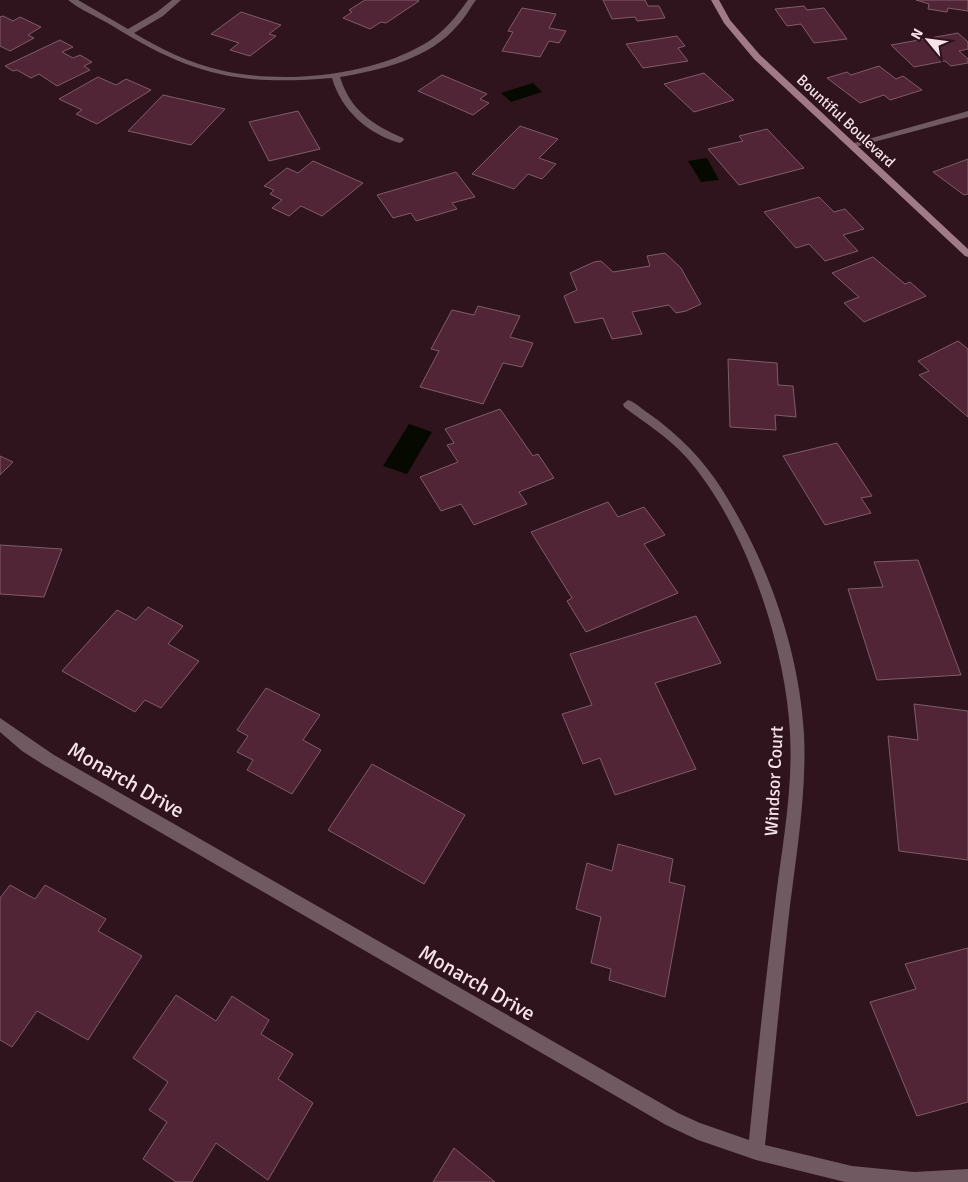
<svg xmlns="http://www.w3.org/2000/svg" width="968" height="1182" viewBox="0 0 968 1182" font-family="Signika,sans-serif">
<rect width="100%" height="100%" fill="#2f141e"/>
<g fill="#060900">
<path d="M533,83L542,92L511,102L501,93Z"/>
<path d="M707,158L719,180L701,182L688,161Z"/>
<path d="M409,424L432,432L407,474L383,466Z"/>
</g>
<g fill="#522536" stroke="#7e5c67">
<path d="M365,0H417L419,1L386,23L381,22L370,29L343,18L352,12L349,10Z"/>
<path d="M603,0H645L648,6H659L665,18L637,21L635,17L612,19Z"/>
<path d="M916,0H968V11L948,8L947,12L928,9L929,4Z"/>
<path d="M804,6L807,10L824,8L847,39L814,43L801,24L787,26L775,9Z"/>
<path d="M522,8L556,14L549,28L566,31L559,43L549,41L540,57L502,51L513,32L508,31Z"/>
<path d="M241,12L281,25L269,34L276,36L250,56L230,50L239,43L211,34Z"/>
<path d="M3,16L13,21L20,17L41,27L28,35L34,38L10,51L0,46V17Z"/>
<path d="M958,33L968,42V49L959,51L968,59V63L951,66L945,61L914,67L891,45Z"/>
<path d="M677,36L685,46L678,48L688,61L643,68L626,44Z"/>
<path d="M60,40L73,47L62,52L73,58L80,55L92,62L84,66L90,70L57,86L39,74L31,78L17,70L13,71L5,66Z"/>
<path d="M879,66L896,79L903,76L922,90L890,100L884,95L860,103L827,78L847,72L851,75Z"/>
<path d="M704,73L734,100L694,112L664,84Z"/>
<path d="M442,75L487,94L480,99L489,103L473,115L418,91Z"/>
<path d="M98,77L116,85L126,79L151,90L97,124L76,114L82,110L59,99Z"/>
<path d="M163,95L225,109L191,145L128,131Z"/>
<path d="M298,111L320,149L269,161L249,122Z"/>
<path d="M520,126L558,139L539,158L556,164L542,179L528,174L514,189L472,174Z"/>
<path d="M767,129L804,168L739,185L708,149L743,141L739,136Z"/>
<path d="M968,159V194L964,195L933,172Z"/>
<path d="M313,161L363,183L322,216L301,206L289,216L272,208L282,200L270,194L274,190L264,186L287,168L298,173Z"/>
<path d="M456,172L475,197L452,203L457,209L416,221L411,213L393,218L377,195Z"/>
<path d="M819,197L834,212L845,209L864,229L843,235L858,251L825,261L809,244L796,248L764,212Z"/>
<path d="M665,253L681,268L701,304L686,311L676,313L669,305L632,312L642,334L612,339L603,318L575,323L564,296L577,290L570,273L594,262L601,261L613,272L650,266L647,256Z"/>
<path d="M873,257L905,284L910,282L926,296L864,322L844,303L859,297L832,273Z"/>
<path d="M478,306L520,316L510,337L533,343L522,367L503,363L483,404L420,387L439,351L431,349L452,310L474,315Z"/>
<path d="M958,341L968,349V417L919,375L929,371L918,361Z"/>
<path d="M728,359L777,363L778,385L793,386L796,417L775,415L776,430L730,427Z"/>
<path d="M500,409L533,456L538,454L554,478L519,492L527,504L474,525L461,504L441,511L420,477L458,462L447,445L454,443L445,429Z"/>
<path d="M837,443L872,496L861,498L871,513L825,525L783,456Z"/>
<path d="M0,456L13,462L0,475Z"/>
<path d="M608,502L618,517L644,507L665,535L644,544L678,593L586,632L567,601L572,598L531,532Z"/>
<path d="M0,545L62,549L44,597L0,594Z"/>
<path d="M918,560L961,675L877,680L848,589L883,587L874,562Z"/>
<path d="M148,607L183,626L168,644L199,661L161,708L145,700L135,712L62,671L117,610L136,620Z"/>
<path d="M696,616L721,663L655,683L696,769L615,795L600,758L583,764L562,714L592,705L570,654Z"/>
<path d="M266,688L320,715L303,740L321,750L292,794L247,770L253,760L237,752L248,736L237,730Z"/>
<path d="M914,704L968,711V860L899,851L888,736L918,740Z"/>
<path d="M372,764L465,815L424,884L328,830Z"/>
<path d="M618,844L673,859L669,882L685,886L665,997L609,980L611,969L591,963L601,917L576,909L587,863L612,871Z"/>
<path d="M10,885L35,899L45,885L106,919L98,931L142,956L88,1040L37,1011L12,1047L0,1040V898Z"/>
<path d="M968,948V1102L917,1116L870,1002L916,989L905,964Z"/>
<path d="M176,995L216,1021L232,996L269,1020L261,1034L293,1054L278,1079L313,1103L268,1180L216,1143L192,1182H176L143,1159L167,1122L149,1110L168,1082L133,1058Z"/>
<path d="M454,1148L495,1182H433Z"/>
</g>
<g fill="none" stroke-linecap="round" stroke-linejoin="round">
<g fill="#705961" fill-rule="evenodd">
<path d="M68,0H78L128,29L157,12L172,0H181L163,16L134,33C161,49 189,63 220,70C282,85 371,76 426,43C444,32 456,17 468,0H476C470,8 465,18 458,25C430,59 380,70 340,77C350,110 373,125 403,138L404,140L400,143C368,134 341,110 332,78C238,86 191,75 111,25C98,17 80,10 68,0Z"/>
<path d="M968,111V117L851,148L847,145Z"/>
<path d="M628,400C635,402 642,409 648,413C679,435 703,459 723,491C768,563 799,649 804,734C807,797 795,861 788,923C780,997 773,1071 765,1145L852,1166L914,1172L968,1169V1182H845L756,1160L698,1140L666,1125L44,765L22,751L0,732V718L54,755L678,1113L700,1123L749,1140C757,1058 766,977 776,896C783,842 793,788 790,734C786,646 745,523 686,457C668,437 645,423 624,407L623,404Z"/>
</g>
<path fill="#a07b87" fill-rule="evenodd" d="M711,0H719L730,20L760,55L968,249V257L965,256L754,59L724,23Z"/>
</g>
<g text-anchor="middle" stroke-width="4" stroke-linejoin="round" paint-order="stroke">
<g font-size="15" fill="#f7e3e9" stroke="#2f141e">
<text transform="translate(846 121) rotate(43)" y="5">Bountiful Boulevard</text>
</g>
<g font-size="18" fill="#f7e3e9" stroke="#2f141e">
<text transform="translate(774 781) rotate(-87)" y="6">Windsor Court</text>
</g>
<g font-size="21" fill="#f7e3e9" stroke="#2f141e">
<text transform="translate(126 780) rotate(30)" y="7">Monarch Drive</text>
<text transform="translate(477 983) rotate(30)" y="7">Monarch Drive</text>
</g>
</g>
<g transform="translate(928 40) rotate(299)" stroke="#2f141e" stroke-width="4" paint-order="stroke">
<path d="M0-4L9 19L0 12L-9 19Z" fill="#f7e3e9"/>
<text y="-8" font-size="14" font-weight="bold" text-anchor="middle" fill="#f7e3e9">N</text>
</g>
</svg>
